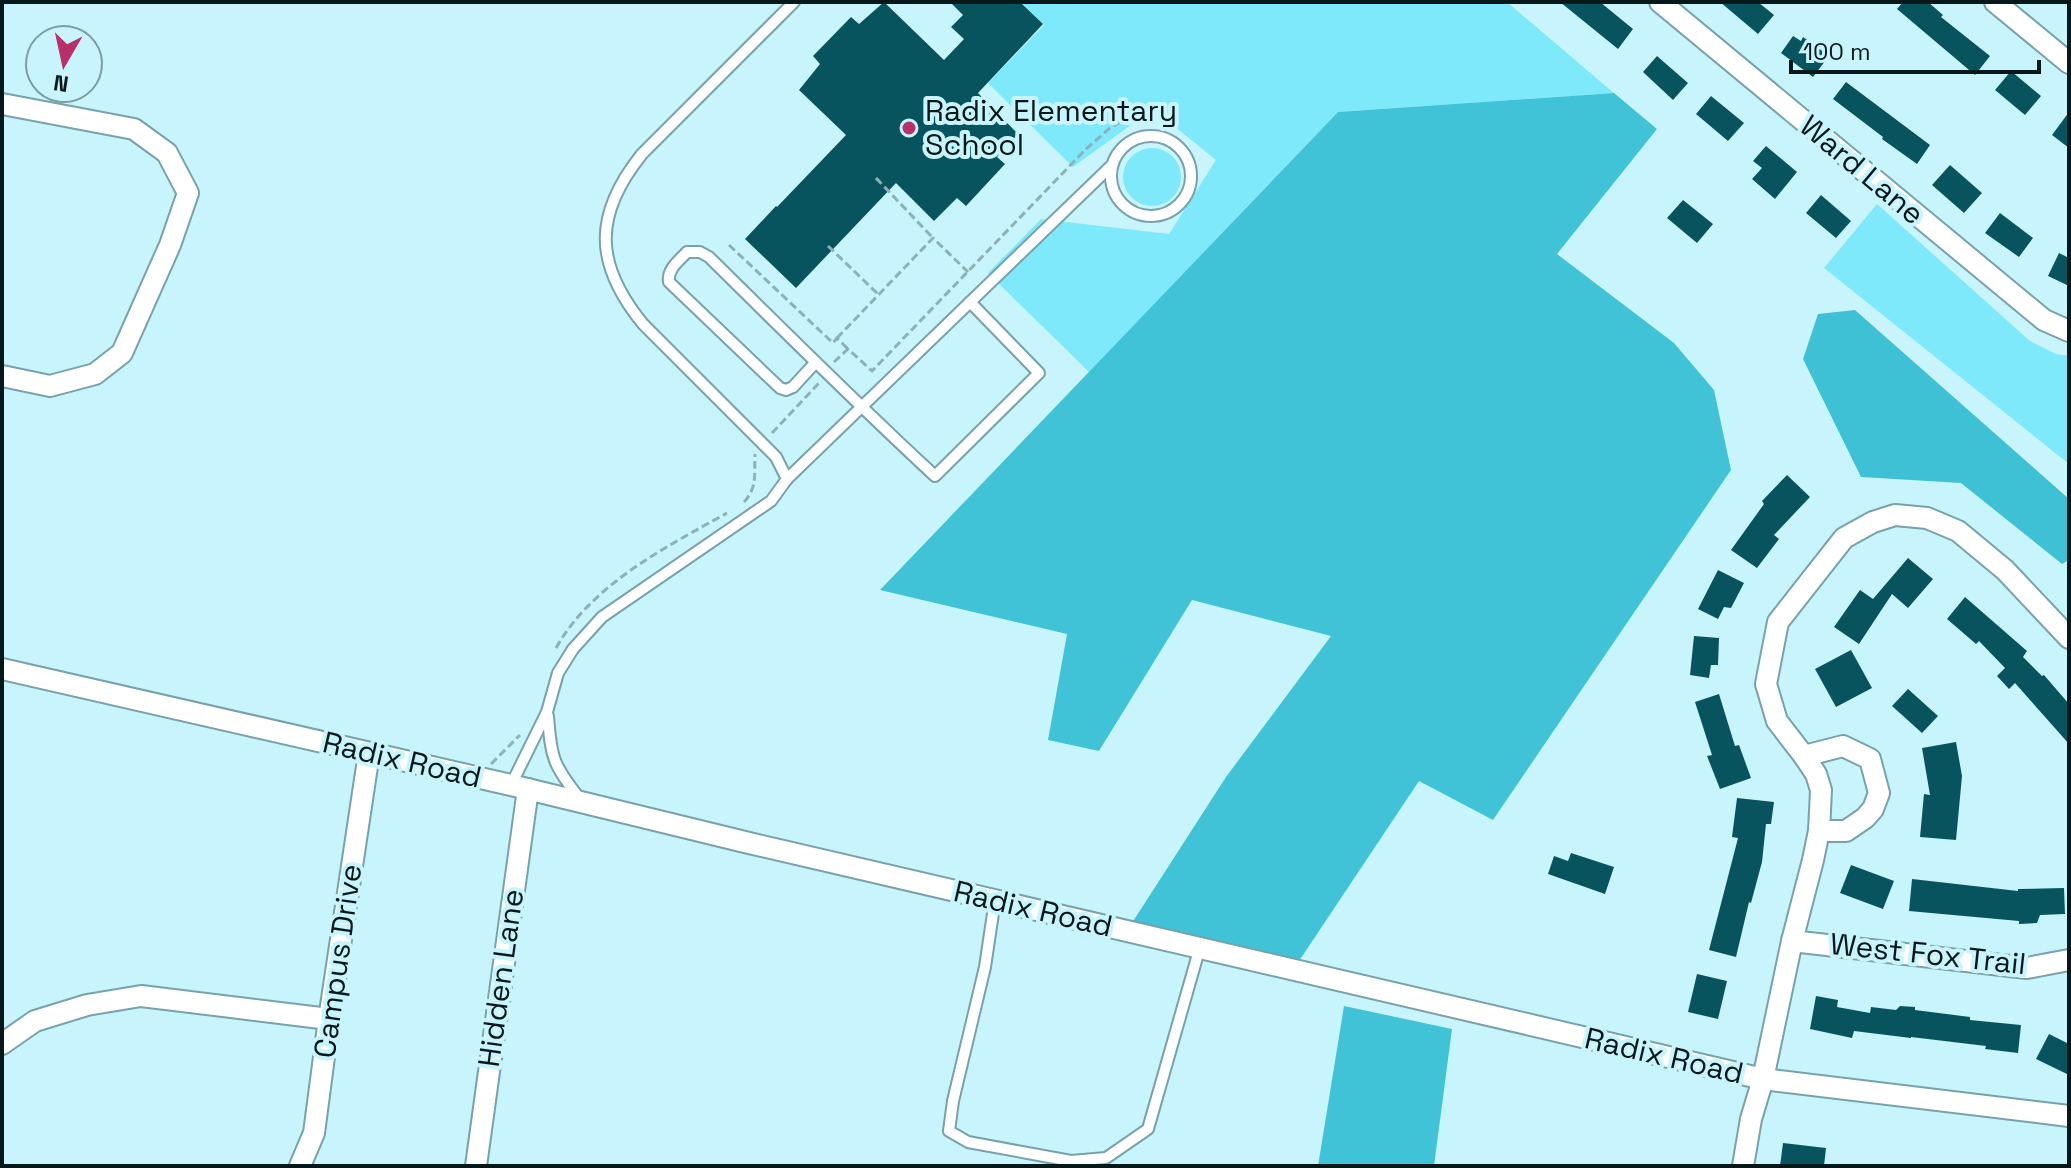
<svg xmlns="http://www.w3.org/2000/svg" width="2071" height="1168" viewBox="0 0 2071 1168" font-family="'Space Grotesk',sans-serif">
<rect width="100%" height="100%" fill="#c8f5fd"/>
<g fill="#7ee9fb">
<path d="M1021,2H1507L1614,93L1338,112L1089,372L988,273L1041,219L1169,234L1216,160L1153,109L1073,167L988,83L1044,25Z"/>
<circle cx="1152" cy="177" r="29"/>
<path d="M1877,204L2030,341L2056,354L2069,356V464L1824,268Z"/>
</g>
<g fill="#41c3d7">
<path d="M1614,93L1657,129L1557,254L1674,343L1714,390L1731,470L1493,820L1419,781L1297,964L1130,926L1226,777L1331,636L1192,600L1099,751L1048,740L1067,634L880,590L1338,112Z"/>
<path d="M1344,1006L1452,1029L1434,1166H1318Z"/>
</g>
<path fill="#3fc1d5" d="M1855,310L2069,499V560L2062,564L1961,483L1861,477L1803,359L1818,314Z"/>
<g fill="#08545e">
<path d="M884,2L944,60L964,39L951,27L963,15L950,2H1020L1043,24L978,93L1018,134L997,157L1005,164L966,206L957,198L934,221L896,183L796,288L745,239L776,206L777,207L846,135L799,90L820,64L813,56L851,17L859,24Z"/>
<path d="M1560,2H1600L1633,29L1618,49Z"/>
<path d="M1720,2H1758L1774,15L1758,34Z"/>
<path d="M1903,2H1928L1943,15L1941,17L1990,56L1975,75L1897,9Z"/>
<path d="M1793,36L1801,41L1803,37L1829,56L1813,77L1781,53Z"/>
<path d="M1657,56L1688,83L1673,100L1643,72Z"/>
<path d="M2011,71L2041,96L2025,115L1995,90Z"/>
<path d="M1846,82L1930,145L1917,164L1882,139L1883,137L1833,99Z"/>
<path d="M1711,96L1744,123L1728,141L1696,114Z"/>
<path d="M2069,112V148L2052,135Z"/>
<path d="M1766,146L1797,172L1775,199L1752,179L1762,168L1753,161Z"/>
<path d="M1950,165L1982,193L1964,213L1932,185Z"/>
<path d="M1821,195L1851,221L1836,238L1806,213Z"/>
<path d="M1683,200L1713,224L1697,243L1667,218Z"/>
<path d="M2000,213L2033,238L2019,257L1985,233Z"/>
<path d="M2059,253L2069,258V286L2048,276Z"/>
<path d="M1787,475L1810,497L1774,535L1779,539L1757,568L1731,550L1764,504L1762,501Z"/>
<path d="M1908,558L1933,579L1908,608L1892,594L1859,644L1834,627L1860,590L1873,599Z"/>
<path d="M1718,570L1744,583L1731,608L1724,607L1718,619L1698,609Z"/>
<path d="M1965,597L2027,651L2023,657L2042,676L2044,675L2069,704V744L2015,683L2009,689L1997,676L2005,668L1979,641L1976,644L1947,619Z"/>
<path d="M1694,636L1719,638L1718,665H1711L1709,678L1690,675Z"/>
<path d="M1851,650L1872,688L1836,707L1815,669Z"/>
<path d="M1908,689L1938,716L1922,733L1892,706Z"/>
<path d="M1719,694L1735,746L1739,745L1751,778L1720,789L1707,756L1712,755L1695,702Z"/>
<path d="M1956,742L1962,776L1956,840L1920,837L1924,794L1930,795L1922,748Z"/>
<path d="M1737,798L1774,802L1771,824H1766L1762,862L1751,903L1749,902L1736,957L1709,950L1738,838L1732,837Z"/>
<path d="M1571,853L1614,867L1605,894L1548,874L1554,856L1568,861Z"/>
<path d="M1851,865L1894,881L1883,909L1840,893Z"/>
<path d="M1912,879L2018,891V889L2064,888L2065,914L2040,915L2037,923L2019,924V921L1909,911Z"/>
<path d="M1697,974L1727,981L1718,1019L1688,1012Z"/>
<path d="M1816,996L1838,1000L1837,1007L1870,1013L1871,1007L1896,1010L1900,1006L1915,1007V1010L1970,1017V1020L2021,1025L2018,1053L1985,1049L1986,1046L1911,1037V1038L1854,1031L1852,1038L1810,1029Z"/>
<path d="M2049,1034L2069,1044V1075L2036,1059Z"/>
<path d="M1783,1143L1826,1148L1824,1166H1780Z"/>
</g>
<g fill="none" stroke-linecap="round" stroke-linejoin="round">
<g stroke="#77a2aa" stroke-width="14">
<g id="lane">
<circle cx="1151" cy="176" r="40"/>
<path d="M815,363L793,387L786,390L780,388L669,282C667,269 679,261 687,252H700L709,257C784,331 858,405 935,476L1039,373L970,302"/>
<path d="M787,479L776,457L643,324C594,264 593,215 642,154L794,2"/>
<path d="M548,716C551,758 553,765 580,799"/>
<path d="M511,785L547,712L558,673L573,649L602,617L771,501L787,479L1111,166"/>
<path d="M995,900L985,967L953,1101L949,1131L968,1142L1071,1161L1106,1158L1148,1129L1200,947"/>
</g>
</g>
<g stroke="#77a2aa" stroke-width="24">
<g id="street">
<path d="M1660,2L2044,320L2069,331"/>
<path d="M1995,2L2069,63"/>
<path d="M2,104L134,129L167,153L188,193L170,245L122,353L95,374L50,386L2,376"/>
<path d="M2,669L511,785L749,843L1763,1079L2069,1116"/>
<path d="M1804,756L1843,746L1870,759L1879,793L1873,809L1865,818L1846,831H1819"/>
<path d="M1792,941L2027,968L2069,960"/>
<path d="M2,1044L35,1021L87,1005L141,996L329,1019"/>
<path d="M300,1166L314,1133L329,1019L369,753"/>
<path d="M476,1166L528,789"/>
<path d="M1743,1166L1751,1119L1763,1079L1792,941L1813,860L1819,831L1821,790L1816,774L1804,756L1777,721L1766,684L1778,622L1844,538L1873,522L1895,515L1927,518L1958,531L2005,570L2069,638"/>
</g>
</g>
<g stroke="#8cb1b7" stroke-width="3" stroke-dasharray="8 4" stroke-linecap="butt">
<path d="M876,178L933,238"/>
<path d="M729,245L833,343L837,338L848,349"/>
<path d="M828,246L879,295"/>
<path d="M837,338L933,238L968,272"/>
<path d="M834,362L848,349L872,371L1086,149L1110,128L1133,115"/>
<path d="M772,433L819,383"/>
<path d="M744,502C758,487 754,473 755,454"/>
<path d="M556,648C592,584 666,547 727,513"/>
<path d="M491,764L520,735"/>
</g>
<use href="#lane" stroke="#fff" stroke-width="10"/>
<use href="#street" stroke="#fff" stroke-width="20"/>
</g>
<circle fill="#b92f69" stroke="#c8f5fd" stroke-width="3" cx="909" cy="128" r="8"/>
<g text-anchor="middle" stroke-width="8" stroke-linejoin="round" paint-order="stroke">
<g font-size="30" fill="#07181b" stroke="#c8f5fd" text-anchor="start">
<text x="925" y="121">Radix Elementary<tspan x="925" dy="34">School</tspan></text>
</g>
<g font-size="30" fill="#07181b" stroke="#c8f5fd">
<text transform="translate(1862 170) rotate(40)" y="10">Ward Lane</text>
<text transform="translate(402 760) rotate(13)" y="10">Radix Road</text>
<text transform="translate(1033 909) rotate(13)" y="10">Radix Road</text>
<text transform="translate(1928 954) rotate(6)" y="10">West Fox Trail</text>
<text transform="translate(338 961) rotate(-82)" y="10">Campus Drive</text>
<text transform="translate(501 978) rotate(-82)" y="10">Hidden Lane</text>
<text transform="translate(1664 1056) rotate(13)" y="10">Radix Road</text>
</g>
</g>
<rect width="2071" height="1168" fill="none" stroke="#07181b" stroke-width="8"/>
<g transform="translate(64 64) rotate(189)"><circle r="38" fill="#c8f5fd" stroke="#7b9da3" stroke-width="2"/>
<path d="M0-6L14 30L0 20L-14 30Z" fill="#b92f69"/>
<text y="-12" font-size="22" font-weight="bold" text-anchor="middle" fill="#07181b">N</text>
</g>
<path d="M1791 60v12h248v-12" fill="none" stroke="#07181b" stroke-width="4"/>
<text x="1803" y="60" font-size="24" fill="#07181b" stroke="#c8f5fd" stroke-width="6" paint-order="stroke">100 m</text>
</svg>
